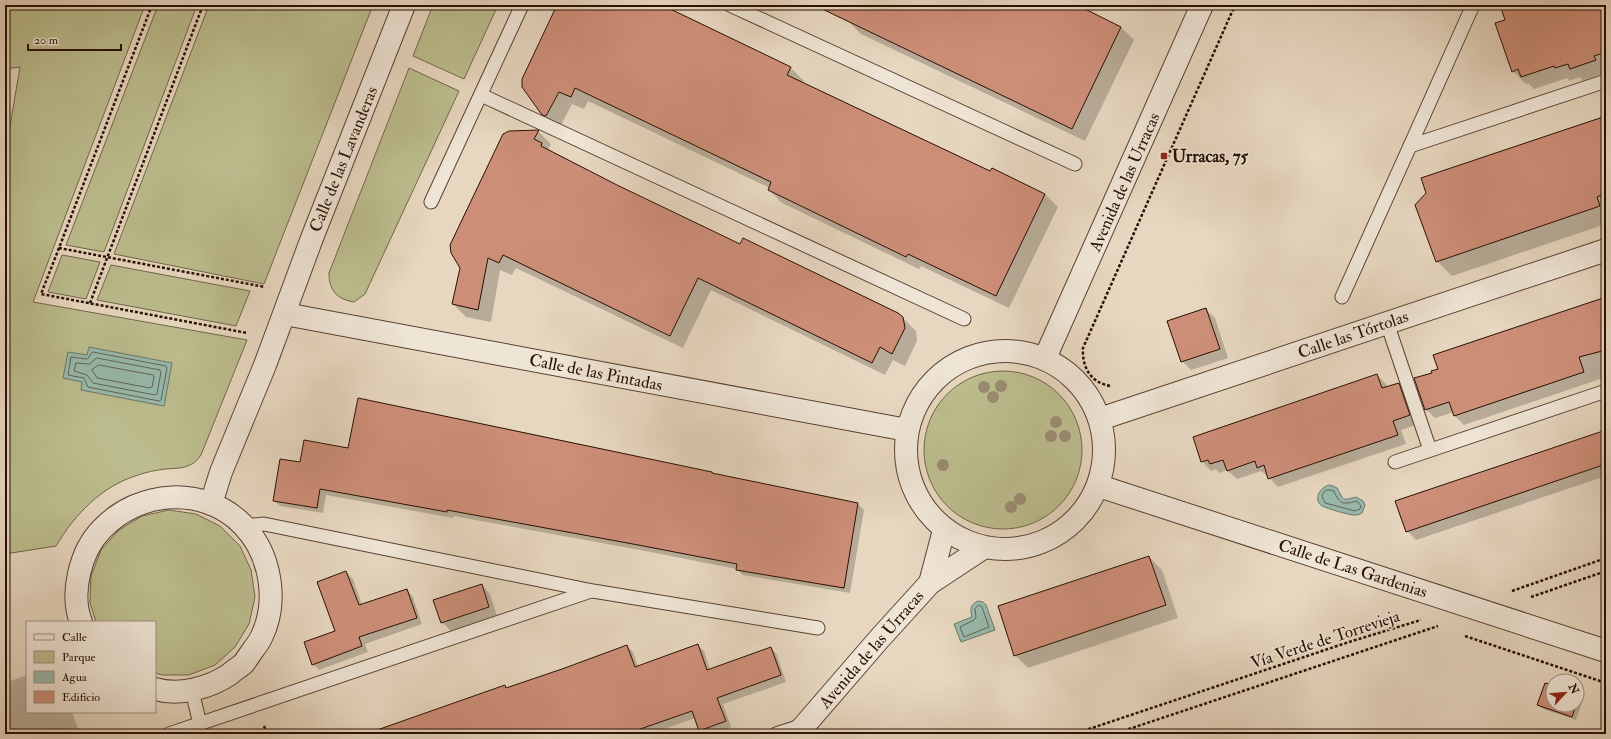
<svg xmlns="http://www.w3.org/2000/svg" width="1611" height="739" viewBox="0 0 1611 739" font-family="'IM FELL Double Pica',serif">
<rect width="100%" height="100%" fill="#e7d7c0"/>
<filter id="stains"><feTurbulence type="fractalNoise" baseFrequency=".005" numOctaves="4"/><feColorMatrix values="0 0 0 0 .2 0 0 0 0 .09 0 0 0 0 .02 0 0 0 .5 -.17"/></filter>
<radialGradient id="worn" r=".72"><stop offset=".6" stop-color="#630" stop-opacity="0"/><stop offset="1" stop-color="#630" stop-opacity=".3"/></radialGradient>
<g fill="#bcbd8e" stroke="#726648">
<path d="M5,5H145L33,302L247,340L201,455C198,459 195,463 190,465C182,469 174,468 166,469C156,470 147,472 138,475C102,486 75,514 56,546L5,554V155L20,67L5,69Z"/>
<path d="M158,5H197L104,252L66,245Z"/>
<path d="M209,5H373L264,284L114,254Z"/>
<path d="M433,5H498L464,79L413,56Z"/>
<path d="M409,68L459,91L365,294L354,302C337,299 329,291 329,273Z"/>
<path d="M62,255L100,262L86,299L48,292Z"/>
<path d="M111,265L250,291L236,326L97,300Z"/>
<circle cx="1003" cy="450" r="79"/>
<path d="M169,510L196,514L220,526L240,546L251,570L255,597L249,624L235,647L215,665L189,675H162L155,673V622H96L90,603L91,576L101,550L119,530L142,516Z"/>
</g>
<g fill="#98baac" stroke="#6b7668">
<path d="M89,347L172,363L164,406L81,390L82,382L63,378L68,352L87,355Z"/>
<path d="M1330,485L1337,488C1344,500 1341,501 1356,497L1363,501L1365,505L1362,513C1361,514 1357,515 1356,515C1351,516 1326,508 1322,506C1312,499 1321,486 1330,485Z"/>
<path d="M978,601L983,602L986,605L995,630L961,642L954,624L972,617C970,609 970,605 978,601Z"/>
</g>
<g fill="#0003">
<path d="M558,5H659L791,68L804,81L803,83L991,173L1045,194L1058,207L1009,308L921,266L919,269L782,203L769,190L770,188L588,101L584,109L572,104L559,129L556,127L543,114Z"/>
<path d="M824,5H1074L1121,27L1134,40L1085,141L861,34L848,21Z"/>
<path d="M1509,5H1606V73L1583,81L1580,77L1569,81L1567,78L1534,89L1528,83L1526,84L1513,71L1506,20Z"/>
<path d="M1606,117V224L1452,276L1437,261Z"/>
<path d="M538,131L551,144L548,150L617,186L741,245L903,318L916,331L917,341L905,366L893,360L885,375L711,290L683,348L516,268L512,275L500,270L491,322L466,317L453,304L461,268Z"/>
<path d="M1606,298V377L1464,425L1455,416L1454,412L1435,418L1426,409L1433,374Z"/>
<path d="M1206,309L1215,318L1228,358L1191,370L1182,361Z"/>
<path d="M1377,375L1386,384L1387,388L1399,384L1408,393L1418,424L1401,430L1406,444L1278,487L1268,476H1267L1261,471L1237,479L1227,470L1219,473L1216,469L1211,471L1202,461Z"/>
<path d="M1606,431V476L1416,540L1407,531Z"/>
<path d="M348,449L713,475L858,504L864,510L850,593L743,575L737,569L640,550L453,516V518L326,495L323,513L280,506L274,500L301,464Z"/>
<path d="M1149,557L1162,570L1178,618L1028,668L1015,655Z"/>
<path d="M346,572L353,579L362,605L407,590L413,597L422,624L365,644L368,652L319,670L313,664L336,632Z"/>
<path d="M481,585L490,594L497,616L451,631L442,622Z"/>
<path d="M5,605L7,625V656L5,674Z"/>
<path d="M697,645L704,651L710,670L771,648L777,655L786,682L723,704L731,727L714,734H703L700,730L695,718L651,734H366L507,689L627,646L633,652L638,666Z"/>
<path d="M27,675V712H72L80,734H5V683Z"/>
<path d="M1553,687V705H1577V695L1583,700L1576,720L1543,709L1538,705Z"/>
</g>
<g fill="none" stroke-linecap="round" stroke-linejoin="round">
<g stroke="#606458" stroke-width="1">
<path d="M93,352L166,366L167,368L161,400L159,401L88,387L84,378L68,375L71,357L87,359Z"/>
<path d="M97,358L160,370L161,372L157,394L155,395L93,383L87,375L74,371L76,363L89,364Z"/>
<path d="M99,365L153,375L154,377L152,387L150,388L97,378L92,370Z"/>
<path d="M1326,490H1330L1334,491C1340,506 1344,504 1357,501L1361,506L1360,509L1355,511L1325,503L1322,496Z"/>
<path d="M979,605L982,607L989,627L964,637L960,627L974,620L976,617L975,609Z"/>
</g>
</g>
<g fill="#cd8e78" stroke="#280f03">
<path d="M557,5H662L791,67L787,75L990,171L992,168L1045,194L996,296L908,254L906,257L768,190L771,182L575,88L571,97L559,92L546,116L542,115L522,87V79Z"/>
<path d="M814,5H1077L1121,27L1072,129Z"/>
<path d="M1500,5H1606V52L1594,56L1596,60L1570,69L1568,64L1555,68L1554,66L1521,77L1518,69L1512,72L1495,23L1505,20Z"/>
<path d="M1606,116V193L1597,197L1600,206L1436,262L1415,205L1426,193L1421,178Z"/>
<path d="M539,130L534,139L542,143L541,146L617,185L740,244L743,238L898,313L903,317L905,328L892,354L880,347L872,363L698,278L670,336L503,255L499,263L488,258L478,310L452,304L460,268L451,253L450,245L503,134L509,131Z"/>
<path d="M1606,297V350L1579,357L1584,372L1454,416L1449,402L1425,410L1414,378L1432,373L1431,371L1438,369L1433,355Z"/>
<path d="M1206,308L1220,349L1181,362L1167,321Z"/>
<path d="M1377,374L1382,388L1399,383L1410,415L1393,421L1398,435L1268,479L1264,465L1257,468L1255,461L1227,471L1223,460L1210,464L1208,460L1201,462L1193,437Z"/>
<path d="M358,398L712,472V473L858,503L844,588L736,570L737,564L633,544L447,510V512L320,489L317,508L273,501L280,459L300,462L304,440L348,448Z"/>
<path d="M1606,430V464L1406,532L1395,501Z"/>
<path d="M1149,556L1166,605L1014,656L998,606Z"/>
<path d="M346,571L359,605L407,589L417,618L359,637L362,646L312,665L304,642L335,631L317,582Z"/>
<path d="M482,584L489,607L441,623L433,600Z"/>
<path d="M698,644L707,670L771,647L781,675L717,698L726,721L699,731L692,711L626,734H378L377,730L505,685L506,688L562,669L627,645L635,667Z"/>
<path d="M1545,683L1553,685V705H1576L1572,717L1537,705Z"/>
</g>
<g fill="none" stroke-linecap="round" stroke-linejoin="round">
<g stroke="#584132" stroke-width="15">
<g id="service">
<path d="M730,5L1075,164"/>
<path d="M1473,5L1410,146L1606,81"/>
<path d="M481,95L964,319"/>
<path d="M431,202L522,5"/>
<path d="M1342,297L1410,146"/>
<path d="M1387,323L1430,450"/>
<path d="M1395,462L1606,391"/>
<path d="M243,526L264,524L593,591L818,628"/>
<path d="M192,691L200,724"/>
<path d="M169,734L591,591"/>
<path d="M776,734L804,725"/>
</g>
</g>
<g stroke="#584132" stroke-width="24">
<g id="minor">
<path d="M285,314L907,430"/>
<circle cx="1005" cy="450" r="99"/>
<path d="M1045,358L1202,5"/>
<path d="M1100,419L1606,250"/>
<path d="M1099,486L1606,651"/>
<path d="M211,504L221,472L265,365L312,238L404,5"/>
<path d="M930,583L944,530"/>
<path d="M81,622C70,594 80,551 102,529C139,490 204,485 243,525C271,554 279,602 261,638C259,642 256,646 253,650C250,654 247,659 244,663C240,667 234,670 230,674C210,688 179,696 155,689"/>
<path d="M797,734L880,638L930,583L983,548"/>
</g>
</g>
<g stroke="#280f03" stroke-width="2.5" stroke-dasharray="3 2" stroke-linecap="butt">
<path d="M152,5L59,248L265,287"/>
<path d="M59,248L41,294L247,333"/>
<path d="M90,303L203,5"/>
<path d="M1110,386C1090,382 1082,367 1083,348L1235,5"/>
<path d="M1512,591L1606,558"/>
<path d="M1531,597L1606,571"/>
<path d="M1465,636L1606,683"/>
<path d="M264,726L267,734"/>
<path d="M1074,734L1349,642L1421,620"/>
<path d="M1114,734L1438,626"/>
</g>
<use href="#service" stroke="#efe5d6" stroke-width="13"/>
<use href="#minor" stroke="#efe5d6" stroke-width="22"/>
</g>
<g fill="#9b8b73">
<circle cx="1001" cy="386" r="6"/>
<circle cx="984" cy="387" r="6"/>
<circle cx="993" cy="397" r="6"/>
<circle cx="1056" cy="422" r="6"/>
<circle cx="1051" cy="436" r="6"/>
<circle cx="1065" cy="436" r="6"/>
<circle cx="943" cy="465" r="6"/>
<circle cx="1020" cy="499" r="6"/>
<circle cx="1011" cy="507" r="6"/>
</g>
<rect fill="#8f2418" stroke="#efe5d6" stroke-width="1.5" x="1160" y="152" width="8" height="8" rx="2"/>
<g text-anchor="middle" stroke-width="3" stroke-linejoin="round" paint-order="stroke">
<g font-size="17" font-weight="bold" fill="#280f03" stroke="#efe5d6" text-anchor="start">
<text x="1172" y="162">Urracas, 75</text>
</g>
<g font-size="17" fill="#280f03" stroke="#efe5d6">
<text transform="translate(343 159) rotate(-68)" y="6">Calle de las Lavanderas</text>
<text transform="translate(1124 182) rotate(-66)" y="6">Avenida de las Urracas</text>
<text transform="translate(1353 334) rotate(-19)" y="6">Calle las Tórtolas</text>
<text transform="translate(596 372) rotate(11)" y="6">Calle de las Pintadas</text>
<text transform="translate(1353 568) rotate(18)" y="6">Calle de Las Gardenias</text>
<text transform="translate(1325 639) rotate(-18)" y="6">Vía Verde de Torrevieja</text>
<text transform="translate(871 649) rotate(-49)" y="6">Avenida de las Urracas</text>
</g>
</g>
<rect width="1611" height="739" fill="none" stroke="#e7d7c0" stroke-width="20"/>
<rect x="6" y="6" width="1599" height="727" fill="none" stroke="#280f03" stroke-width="2"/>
<rect x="10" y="10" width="1591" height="719" fill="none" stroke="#280f03"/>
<rect x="26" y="621" width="130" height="92" fill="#efe5d6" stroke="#9f8f82"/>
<rect x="34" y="634" width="20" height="6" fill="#efe5d6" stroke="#9f8f82"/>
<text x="62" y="641" font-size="12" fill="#280f03">Calle</text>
<rect x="34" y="651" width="20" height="12" fill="#bcbd8e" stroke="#9f8f82"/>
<text x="62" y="661" font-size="12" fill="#280f03">Parque</text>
<rect x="34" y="671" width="20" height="12" fill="#98baac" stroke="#9f8f82"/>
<text x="62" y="681" font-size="12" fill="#280f03">Agua</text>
<rect x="34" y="691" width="20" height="12" fill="#cd8e78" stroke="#9f8f82"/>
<text x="62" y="701" font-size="12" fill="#280f03">Edificio</text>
<g transform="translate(1565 693) rotate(64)"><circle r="19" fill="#efe5d6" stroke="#9f8f82"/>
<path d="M0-3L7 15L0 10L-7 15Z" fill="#8f2418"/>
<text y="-6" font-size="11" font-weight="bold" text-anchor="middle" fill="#280f03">N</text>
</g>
<path d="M28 44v6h93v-6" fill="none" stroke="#280f03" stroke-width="2"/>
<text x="34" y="44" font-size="12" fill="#280f03" stroke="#efe5d6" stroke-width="3" paint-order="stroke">20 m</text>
<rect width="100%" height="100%" filter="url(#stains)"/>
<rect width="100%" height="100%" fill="url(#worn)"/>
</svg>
